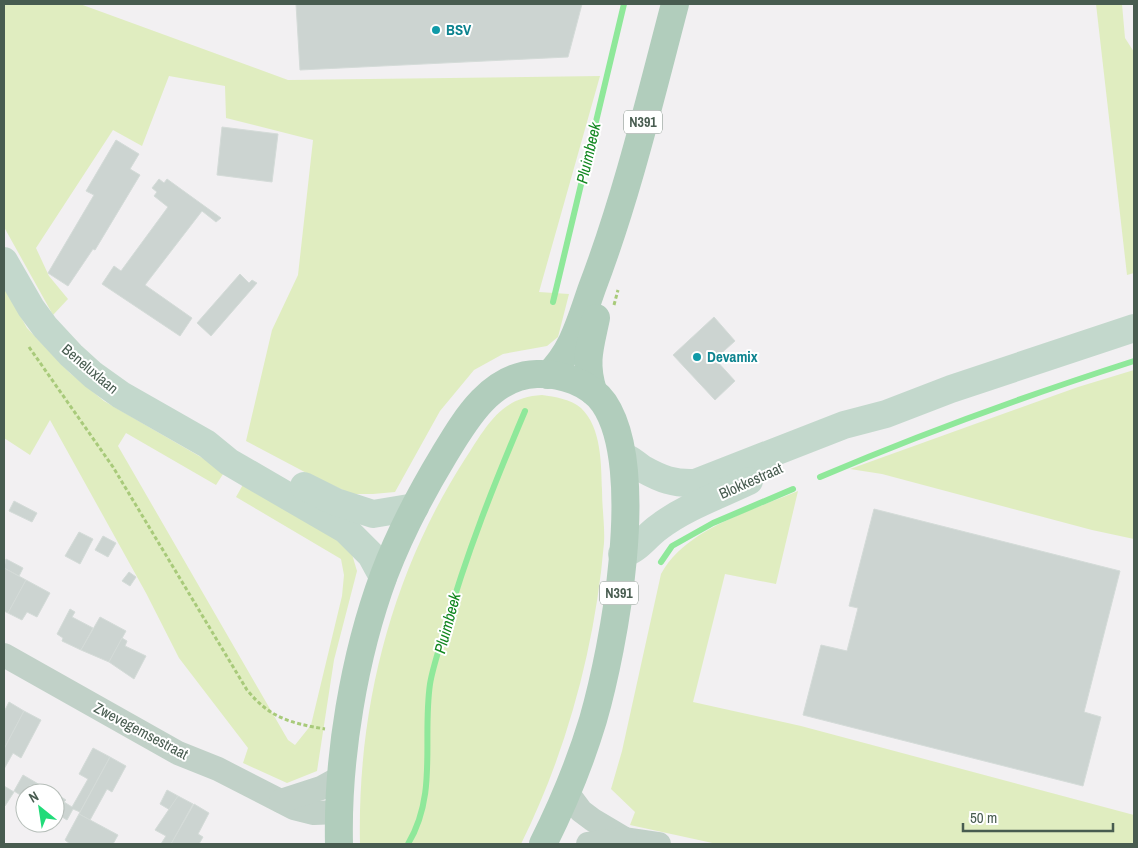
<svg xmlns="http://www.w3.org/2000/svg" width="1138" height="848" viewBox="0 0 1138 848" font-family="'Archivo Narrow',sans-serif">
<rect width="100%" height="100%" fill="#f2f0f2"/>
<g fill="#e0edc0">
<path d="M4,4H80L288,80L600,76L539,292L569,294L558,337L547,346L503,354L474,370L440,411L395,492L373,494H352L316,478L246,441L272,330L298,275L313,140L226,118L225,86L169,76L142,146L113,130L36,248L49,276L68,299L53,315L4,227Z"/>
<path d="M1096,4H1122L1125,38L1134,52V273L1127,275Z"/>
<path d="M4,287L27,328L70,373L104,401L225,471L216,485L126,433L118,446L288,740L295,745L311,725L342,596L344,575L341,559L236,497L245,481L348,541L357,571L334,660L317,771L287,783L243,763L248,748L179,658L146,593L50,420L30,455L4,438Z"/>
<path d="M1134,370V539L1092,530L882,474L850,469L1078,387Z"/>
<path d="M542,395C555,397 571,399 581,408C602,428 601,465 602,490C602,508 605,526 604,543C595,647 567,751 521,844H360C357,709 391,574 465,459C486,427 500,397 542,395Z"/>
<path d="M798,491L776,584L725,574L693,702L801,726L1134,815V844H717L630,825L635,812L611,789L622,751L661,574C685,529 753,510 798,491Z"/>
</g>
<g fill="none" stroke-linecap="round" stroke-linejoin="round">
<g stroke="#8fe89a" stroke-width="6">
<path d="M553,302L624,4"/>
<path d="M820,477C923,433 1028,395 1134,361"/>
<path d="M661,562L672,546L713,523L793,489"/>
<path d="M408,844C438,794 422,739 430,684C433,666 440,647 445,629C466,554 495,482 525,411"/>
</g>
</g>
<g fill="#ccd4d1" stroke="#d4dbd8">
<path d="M296,4H582L568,57L300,70Z"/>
<path d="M222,127L278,134L272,182L217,175Z"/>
<path d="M116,140L139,154L130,169L140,175L95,250L93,249L68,286L48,273L94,195L86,191Z"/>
<path d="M159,179L164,183L167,179L221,218L216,222L202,211L145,285L192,318L180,336L102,284L114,266L121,271L168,207L154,196L157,192L152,188Z"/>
<path d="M240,274L249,283L252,280L257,283L211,336L197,323Z"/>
<path d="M714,317L735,341L715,359L735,381L715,400L673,355Z"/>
<path d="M14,501L37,513L32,522L9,511Z"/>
<path d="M874,509L1120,571L1084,712L1101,717L1083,786L803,715L821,645L847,651L858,608L849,606Z"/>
<path d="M79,532L93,539L80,564L65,556Z"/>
<path d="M103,536L116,543L108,557L95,550Z"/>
<path d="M6,559L23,568L19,576L4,568Z"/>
<path d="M4,568L26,580L8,613L4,611Z"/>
<path d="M129,572L136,577L130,586L122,581Z"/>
<path d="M26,580L50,593L37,617L27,612L22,620L8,613Z"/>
<path d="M70,609L75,612L72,617L93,628L81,650L62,641L63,638L57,634Z"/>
<path d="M100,617L126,631L109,662L81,650Z"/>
<path d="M122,638L127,641L125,646L146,656L134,679L109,662Z"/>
<path d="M9,702L24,711L4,749V712Z"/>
<path d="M24,711L41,720L21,758L13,753L4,769V749Z"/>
<path d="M93,748L110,757L80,812L73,809L67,820L59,815L55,822V793L66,800L64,802L72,807L88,779L79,774Z"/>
<path d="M110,757L126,766L112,792L107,789L90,820L79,814Z"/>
<path d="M23,775L40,785L35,793H25V798L14,791Z"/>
<path d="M41,785L52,791L50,793H37Z"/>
<path d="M4,786L14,792L5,806L4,805Z"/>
<path d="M167,790L178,796L170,810L160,804Z"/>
<path d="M178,796L193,804L171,844H161L166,836L155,830Z"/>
<path d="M194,804L209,813L198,834L203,837L199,844H171Z"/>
<path d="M79,814L118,835L113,844H70L65,840Z"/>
</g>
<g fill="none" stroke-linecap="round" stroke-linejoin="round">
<g stroke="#a8ca7a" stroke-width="3" stroke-dasharray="4 2.5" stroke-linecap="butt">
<path d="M614,305L618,290"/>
<path d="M29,347L113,467L247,690C270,718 290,723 325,729"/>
</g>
<g stroke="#c1d1c8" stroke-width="24">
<path d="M4,655L178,753L218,769L294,808L314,813L338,812"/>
<path d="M565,795L572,799L581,811L593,820L625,839L659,844"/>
<path d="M281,801L321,788L341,777"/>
<path d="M588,844L625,839"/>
</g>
<g stroke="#c3d8cc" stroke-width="28">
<path d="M4,261L31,308L45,327L71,355L93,375L121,395L207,444L229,462L346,530L371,555L383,577"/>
<path d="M623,457C632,459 635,464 643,469C661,479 674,484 695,483L844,425L886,414L951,389L1134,328"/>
<path d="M304,486L336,502L373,514L415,507"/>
<path d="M622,554C637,551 646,536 659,527C685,507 720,495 749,481"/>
</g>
<g stroke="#b1cdbc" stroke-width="28">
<path d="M548,375C573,352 581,319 592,288C627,196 650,99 675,4"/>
<path d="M593,391C584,362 590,347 596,318"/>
<path d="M339,844C337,758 354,656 384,575C400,533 421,493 444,455C465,420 491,375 537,374C561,373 590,383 604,403C648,468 614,647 593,720C580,763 563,804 543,844"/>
</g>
</g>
<g fill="#0f9aa8" stroke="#fff" stroke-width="2">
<circle cx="436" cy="30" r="5"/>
<circle cx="697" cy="357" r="5"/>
</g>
<g text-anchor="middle" stroke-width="4" stroke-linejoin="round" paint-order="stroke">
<g fill="#fff" stroke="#7f8d84" stroke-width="1">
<rect x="624" y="110.5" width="38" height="23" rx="4"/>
<rect x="600" y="581.5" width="38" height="23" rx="4"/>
</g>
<g font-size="14" font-weight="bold" fill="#485c50">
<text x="643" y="127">N391</text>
<text x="619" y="598">N391</text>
</g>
<g font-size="15" font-weight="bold" fill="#0d838f" stroke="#fff" text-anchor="start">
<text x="446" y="35">BSV</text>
<text x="707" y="362">Devamix</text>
</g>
<g font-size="15" fill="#485c50" stroke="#fff">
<text transform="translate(90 369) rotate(40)" y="5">Beneluxlaan</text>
<text transform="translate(751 481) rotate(-24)" y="5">Blokkestraat</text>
<text transform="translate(141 731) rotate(28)" y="5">Zwevegemsestraat</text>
</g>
<g font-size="16" font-style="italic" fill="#128720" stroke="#fff">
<text transform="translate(588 153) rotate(-77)" y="6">Pluimbeek</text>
<text transform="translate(447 623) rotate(-75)" y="6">Pluimbeek</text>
</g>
</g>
<rect width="1138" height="848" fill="none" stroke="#485c50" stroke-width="10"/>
<g transform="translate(40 808) rotate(330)"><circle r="24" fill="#ffffff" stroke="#b6beb9"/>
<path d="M0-4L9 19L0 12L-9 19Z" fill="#21db79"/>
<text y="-8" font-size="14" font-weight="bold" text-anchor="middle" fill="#485c50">N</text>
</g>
<path d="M963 823v8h150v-8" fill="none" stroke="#485c50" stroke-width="2.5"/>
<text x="970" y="823" font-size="15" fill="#485c50" stroke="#ffffff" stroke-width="4" paint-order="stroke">50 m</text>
</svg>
